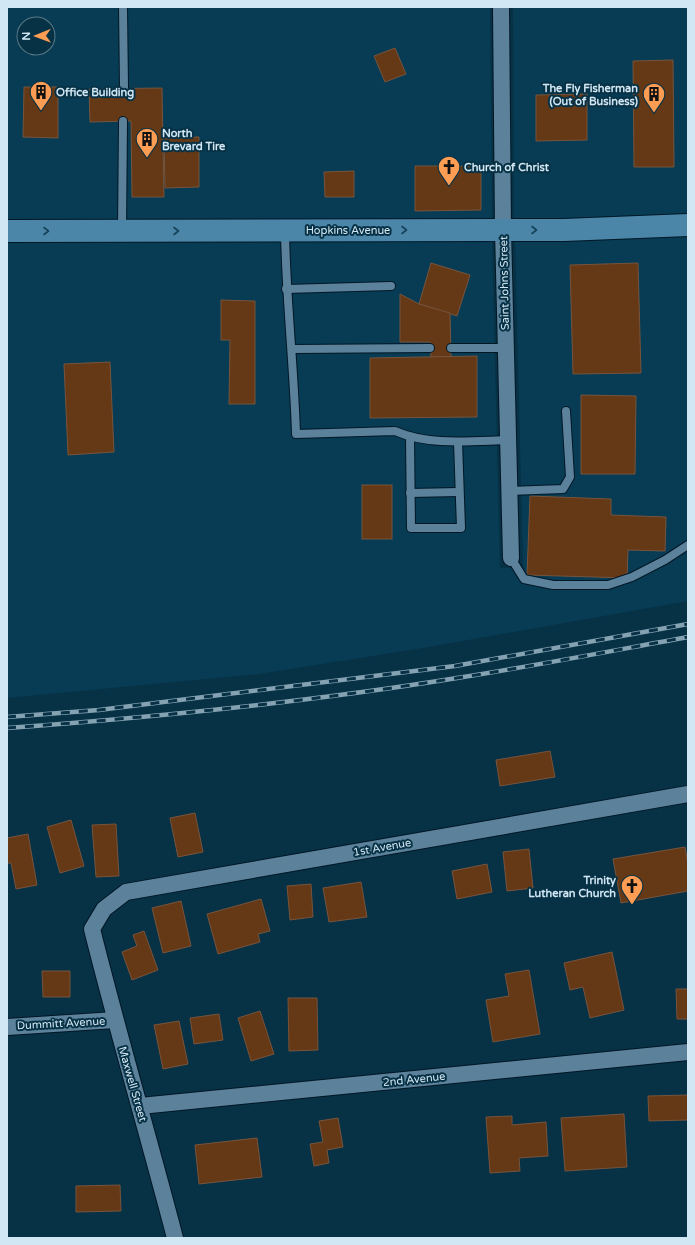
<svg xmlns="http://www.w3.org/2000/svg" width="695" height="1245" viewBox="0 0 695 1245" font-family="'Varela Round',sans-serif">
<rect width="100%" height="100%" fill="#073145"/>
<g fill="#073c54" fill-rule="evenodd">
<path d="M7,7H490L492,220L7,221ZM24,24H48V48H24Z"/>
<path d="M513,7H688V215L624,218L514,220Z"/>
<path d="M688,235V601L423,648L259,674L7,698V242L492,240L500,568L523,567L515,240Z"/>
</g>
<g fill="#653916" stroke="#76543d">
<path d="M395,48L406,74L385,82L374,56Z"/>
<path d="M673,60L674,167H634L633,61Z"/>
<path d="M24,87H58V138L23,137Z"/>
<path d="M162,88L164,197H132L131,121L90,122L89,89Z"/>
<path d="M587,94V140L536,141V95Z"/>
<path d="M199,137V187L165,188L164,138Z"/>
<path d="M415,166H481V210L415,211Z"/>
<path d="M354,171V197H325L324,172Z"/>
<path d="M431,263L470,275L457,316L419,304Z"/>
<path d="M638,263L641,373L573,374L570,265Z"/>
<path d="M400,294L419,304L450,313L451,357H431L430,342H400Z"/>
<path d="M221,300L255,301V404H229L230,340H221Z"/>
<path d="M477,356V417L370,418V358Z"/>
<path d="M110,362L114,452L68,455L64,364Z"/>
<path d="M581,395L636,396L635,474H581Z"/>
<rect x="362" y="485" width="30" height="54"/>
<path d="M530,496L611,499V515L666,517L665,551L628,550L627,578L527,575Z"/>
<path d="M550,751L555,777L500,786L496,760Z"/>
<path d="M195,813L203,852L178,857L170,818Z"/>
<path d="M71,820L84,866L60,873L47,827Z"/>
<path d="M116,824L119,876L96,877L92,825Z"/>
<path d="M28,834L37,885L16,889L11,863H7V838Z"/>
<path d="M685,847L688,864V891L621,903L613,859Z"/>
<path d="M529,849L533,888L507,891L503,852Z"/>
<path d="M487,864L492,892L457,899L452,871Z"/>
<path d="M361,882L367,917L329,922L323,888Z"/>
<path d="M311,884L313,917L290,920L287,886Z"/>
<path d="M261,899L270,931L258,934L260,942L218,954L207,914Z"/>
<path d="M181,901L191,946L163,953L152,908Z"/>
<path d="M144,931L158,970L132,980L122,952L137,946L133,935Z"/>
<path d="M612,952L624,1010L590,1018L583,987L570,990L564,963Z"/>
<path d="M529,970L540,1034L493,1042L486,1000L509,996L505,974Z"/>
<path d="M42,971H70V997H43Z"/>
<path d="M676,989H688V1019H677Z"/>
<path d="M288,998H317L318,1050L289,1051Z"/>
<path d="M260,1011L274,1054L251,1061L238,1018Z"/>
<path d="M219,1014L223,1040L194,1044L190,1018Z"/>
<path d="M179,1021L188,1064L163,1069L154,1025Z"/>
<path d="M688,1095V1120L649,1121L648,1096Z"/>
<path d="M624,1114L627,1167L565,1171L561,1118Z"/>
<path d="M512,1116V1125L546,1122L548,1156L519,1158L520,1171L490,1173L486,1117Z"/>
<path d="M338,1118L343,1147L327,1150L329,1163L314,1166L310,1144L323,1142L319,1121Z"/>
<path d="M257,1138L262,1177L199,1184L195,1145Z"/>
<path d="M120,1185L121,1211L76,1212V1186Z"/>
</g>
<g fill="none" stroke-linecap="round" stroke-linejoin="round">
<g stroke="#001726" stroke-width="10">
<g id="service">
<path d="M123,7L124,88"/>
<path d="M122,230L123,121"/>
<path d="M285,231C286,299 294,367 296,434L395,431C429,446 471,441 508,440"/>
<path d="M286,289L391,286"/>
<path d="M451,348H506"/>
<path d="M292,349L430,348"/>
<path d="M410,437L411,528H461L458,442"/>
<path d="M509,491L563,489L570,477L566,411"/>
<path d="M410,493L459,492"/>
<path d="M511,558L524,579L553,585H608L632,577L665,560L688,545"/>
</g>
</g>
<g stroke="#001726" stroke-width="18">
<g id="minor">
<path d="M501,7L503,230L511,558"/>
<path d="M7,1027L115,1020"/>
<path d="M140,1106L688,1052"/>
<path d="M175,1238C148,1135 118,1033 92,929L104,909L126,892L688,794"/>
</g>
</g>
<g stroke="#001726" stroke-width="24">
<path id="primary" d="M7,231L564,230L688,225"/>
</g>
<use href="#service" stroke="#5b829a" stroke-width="8"/>
<use href="#minor" stroke="#5b829a" stroke-width="16"/>
<use href="#primary" stroke="#4b86a8" stroke-width="22"/>
<g stroke="#85a2b2" stroke-width="4.5">
<g id="rail">
<path d="M7,717L99,710L455,666L688,624"/>
<path d="M7,728C157,717 308,702 457,678C534,666 611,651 688,637"/>
</g>
</g>
<use href="#rail" stroke="#073145" stroke-width="3" stroke-dasharray="9" stroke-linecap="butt"/>
</g>
<defs><path id="oneway-chevron" d="M-2-3.5L2.5 0L-2 3.5" fill="none" stroke-width="1.6" stroke-linecap="round" stroke-linejoin="round"/></defs>
<g stroke="#154259">
<use href="#oneway-chevron" transform="translate(404 230)"/>
<use href="#oneway-chevron" transform="translate(534 230)"/>
<use href="#oneway-chevron" transform="translate(46 231)"/>
<use href="#oneway-chevron" transform="translate(176 231)"/>
</g>
<defs>
<g id="building-pin" transform="scale(1.15)"><path d="M0 17L-7.5 6A9.5 9.5 0 1 1 7.5 6Z" fill="#fd9d54" stroke="#073145"/><path d="M-4-6H4V6H1V3H-1V6H-4ZM-2.5-4.3h1.7v1.8h-1.7ZM.8-4.3h1.7v1.8H.8ZM-2.5-1h1.7V.8h-1.7ZM.8-1h1.7V.8H.8Z" fill="#111"/></g>
<g id="church-pin" transform="scale(1.15)"><path d="M0 17L-7.5 6A9.5 9.5 0 1 1 7.5 6Z" fill="#fd9d54" stroke="#073145"/><path d="M-1.2-6h2.4v3.5h3.3v2.4h-3.3V6h-2.4V-.1h-3.3v-2.4h3.3Z" fill="#111"/></g>
</defs>
<g fill-rule="evenodd">
<use href="#building-pin" x="41" y="92"/>
<use href="#building-pin" x="654" y="94"/>
<use href="#building-pin" x="147" y="139"/>
<use href="#church-pin" x="449" y="167"/>
<use href="#church-pin" x="632" y="886"/>
</g>
<g text-anchor="middle" stroke-width="4" stroke-linejoin="round" paint-order="stroke">
<g font-size="11" font-weight="bold" fill="#d2e7f4" stroke="#073145" text-anchor="start">
<text x="638" y="92" text-anchor="end">The Fly Fisherman<tspan x="638" dy="13">(Out of Business)</tspan></text>
<text x="56" y="96">Office Building</text>
<text x="162" y="137">North<tspan x="162" dy="13">Brevard Tire</tspan></text>
<text x="464" y="171">Church of Christ</text>
<text x="616" y="884" text-anchor="end">Trinity<tspan x="616" dy="13">Lutheran Church</tspan></text>
</g>
<g font-size="11" fill="#d2e7f4" stroke="#073145">
<text x="348" y="234">Hopkins Avenue</text>
<text transform="translate(504 283) rotate(-91)" y="4">Saint Johns Street</text>
<text transform="translate(382 847) rotate(-10)" y="4">1st Avenue</text>
<text transform="translate(61 1023) rotate(-3)" y="4">Dummitt Avenue</text>
<text transform="translate(414 1079) rotate(-6)" y="4">2nd Avenue</text>
<text transform="translate(133 1084) rotate(74)" y="4">Maxwell Street</text>
</g>
</g>
<rect width="695" height="1245" fill="none" stroke="#d2e7f4" stroke-width="16"/>
<g transform="translate(36 36) rotate(269)"><circle r="19" fill="#073145" stroke="#587a8b"/>
<path d="M0-3L7 15L0 10L-7 15Z" fill="#fd9d54"/>
<text y="-6" font-size="11" font-weight="bold" text-anchor="middle" fill="#d2e7f4">N</text>
</g>
</svg>
